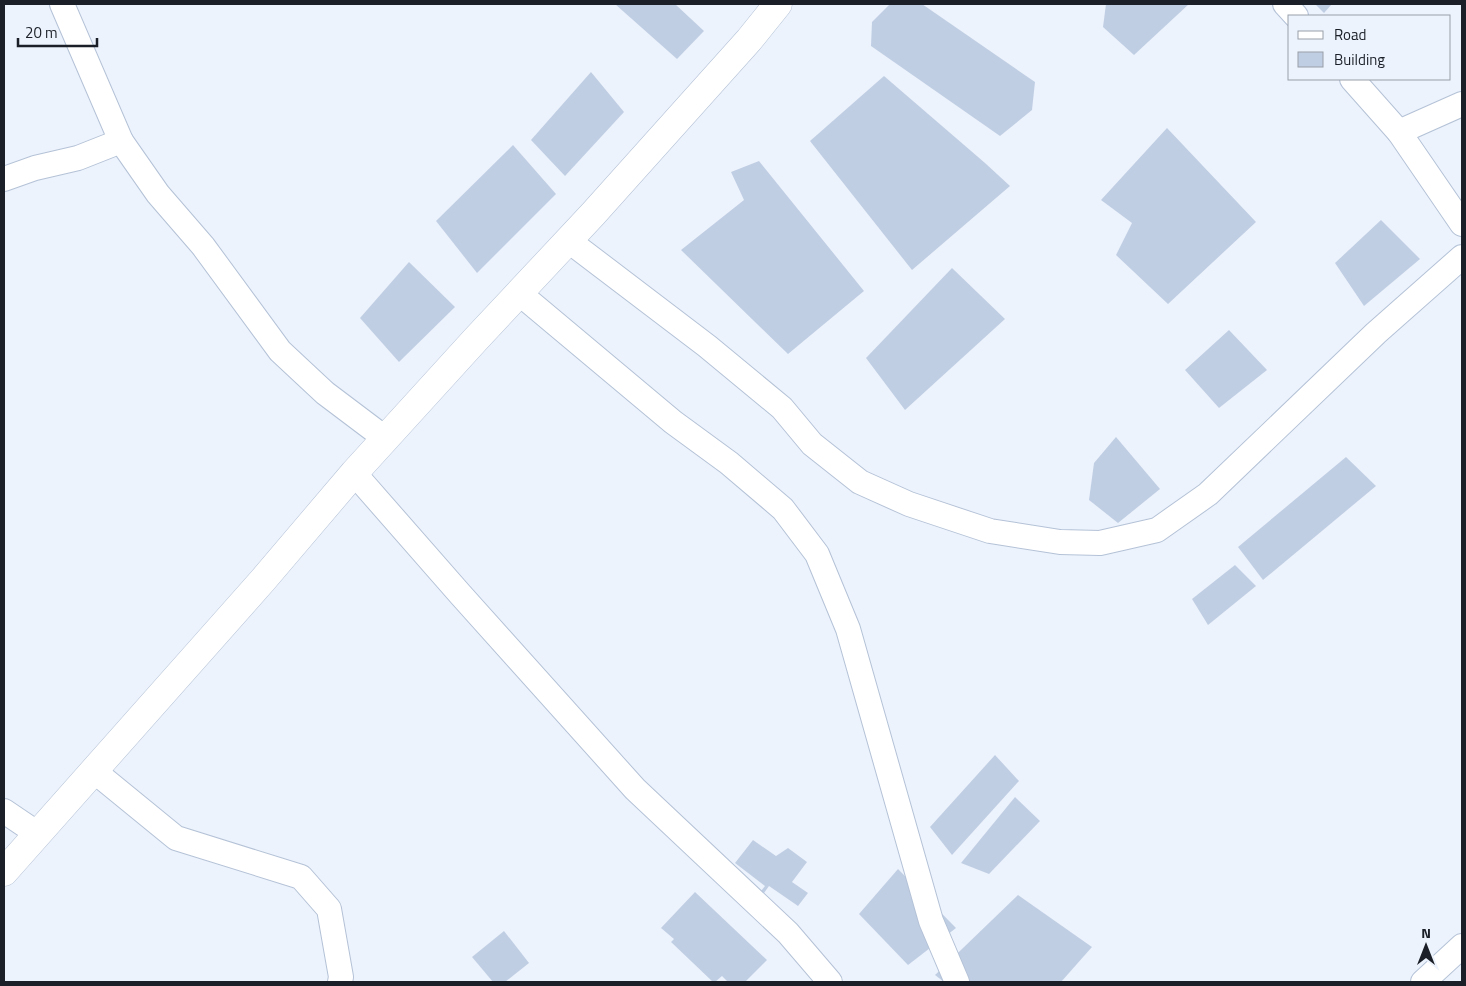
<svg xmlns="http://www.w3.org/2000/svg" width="1466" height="986" viewBox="0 0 1466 986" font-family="'Titillium Web',sans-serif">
<rect width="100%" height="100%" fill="#edf3fc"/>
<g fill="#c0cee4">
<path d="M615,4H675L704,31L677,59Z"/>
<path d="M890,4H922L1035,82L1032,110L1000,136L871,46L872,22Z"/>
<path d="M1106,4H1189L1134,55L1103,27Z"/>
<path d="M1315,4H1332L1324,13Z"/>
<path d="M591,72L624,112L565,176L531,140Z"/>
<path d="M884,76L985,163L1010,186L912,270L810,141Z"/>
<path d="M1167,128L1256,222L1168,304L1116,255L1132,223L1101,200Z"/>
<path d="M513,145L556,194L477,273L436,221Z"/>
<path d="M759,161L864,291L788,354L681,250L744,200L731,172Z"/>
<path d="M1381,220L1420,259L1364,306L1335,263Z"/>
<path d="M409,262L455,307L399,362L360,318Z"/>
<path d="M952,268L1005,319L905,410L866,358Z"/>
<path d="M1229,330L1267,370L1219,408L1185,370Z"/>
<path d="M1116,437L1160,489L1118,523L1089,500L1094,463Z"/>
<path d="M1346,457L1376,486L1263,580L1238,547Z"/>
<path d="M1235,565L1256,586L1208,625L1192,599Z"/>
<path d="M995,755L1019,781L952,855L930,827Z"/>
<path d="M1015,797L1040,821L989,874L961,863Z"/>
<path d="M753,840L776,856L788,848L807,862L792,882L808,893L798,906L769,886L764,893L761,891L765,886L735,863Z"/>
<path d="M898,869L956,928L908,965L859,914Z"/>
<path d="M695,892L767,960L745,982H728L722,976L715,982H713L671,942L674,939L661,928Z"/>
<path d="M1018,895L1092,947L1061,982H944L935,975Z"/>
<path d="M504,931L529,963L505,982H493L472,957Z"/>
</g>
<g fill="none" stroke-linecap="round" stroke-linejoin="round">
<g stroke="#b4c2d7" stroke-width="26">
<g id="minor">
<path d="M62,4L121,141"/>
<path d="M1285,4L1296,16"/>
<path d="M1352,79L1399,132L1462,224"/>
<path d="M1399,132L1462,104"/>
<path d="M4,179L35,168L78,158L121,141L158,194L203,246L280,351L325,393L386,439"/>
<path d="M569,241L707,346L782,408L812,444L860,482L909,504L990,531L1060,542L1100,543L1157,530L1208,494L1376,333L1462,257"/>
<path d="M519,293L673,422L729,463L783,509L817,554L848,629L931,921L957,982"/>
<path d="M354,473L460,594L635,789L788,933L830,982"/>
<path d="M94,771L176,838L301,877L329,909L341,977L340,982"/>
<path d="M4,811L38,834"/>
<path d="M1423,982L1462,946"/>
</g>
</g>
<g stroke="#b4c2d7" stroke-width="29">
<path id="secondary" d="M4,872L263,580L354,473L476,339L593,214L749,40L778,4"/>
</g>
<use href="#minor" stroke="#fff" stroke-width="24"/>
<use href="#secondary" stroke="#fff" stroke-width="28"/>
</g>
<rect width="1466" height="986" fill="none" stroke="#1b2028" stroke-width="10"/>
<rect x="1288" y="15" width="162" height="65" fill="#edf3fc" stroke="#999fa7"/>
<rect x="1298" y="31" width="25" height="8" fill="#ffffff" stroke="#999fa7"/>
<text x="1334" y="40" font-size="15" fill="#1b2028">Road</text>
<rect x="1298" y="52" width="25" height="15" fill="#c0cee4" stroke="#999fa7"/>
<text x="1334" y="65" font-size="15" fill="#1b2028">Building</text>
<g transform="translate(1426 946)" stroke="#edf3fc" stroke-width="4" paint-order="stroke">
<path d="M0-4L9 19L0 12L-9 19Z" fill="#1b2028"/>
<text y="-8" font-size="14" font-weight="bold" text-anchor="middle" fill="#1b2028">N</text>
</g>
<path d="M18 38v8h79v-8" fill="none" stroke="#1b2028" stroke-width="2.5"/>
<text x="25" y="38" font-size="15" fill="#1b2028" stroke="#edf3fc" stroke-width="4" paint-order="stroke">20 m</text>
</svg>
